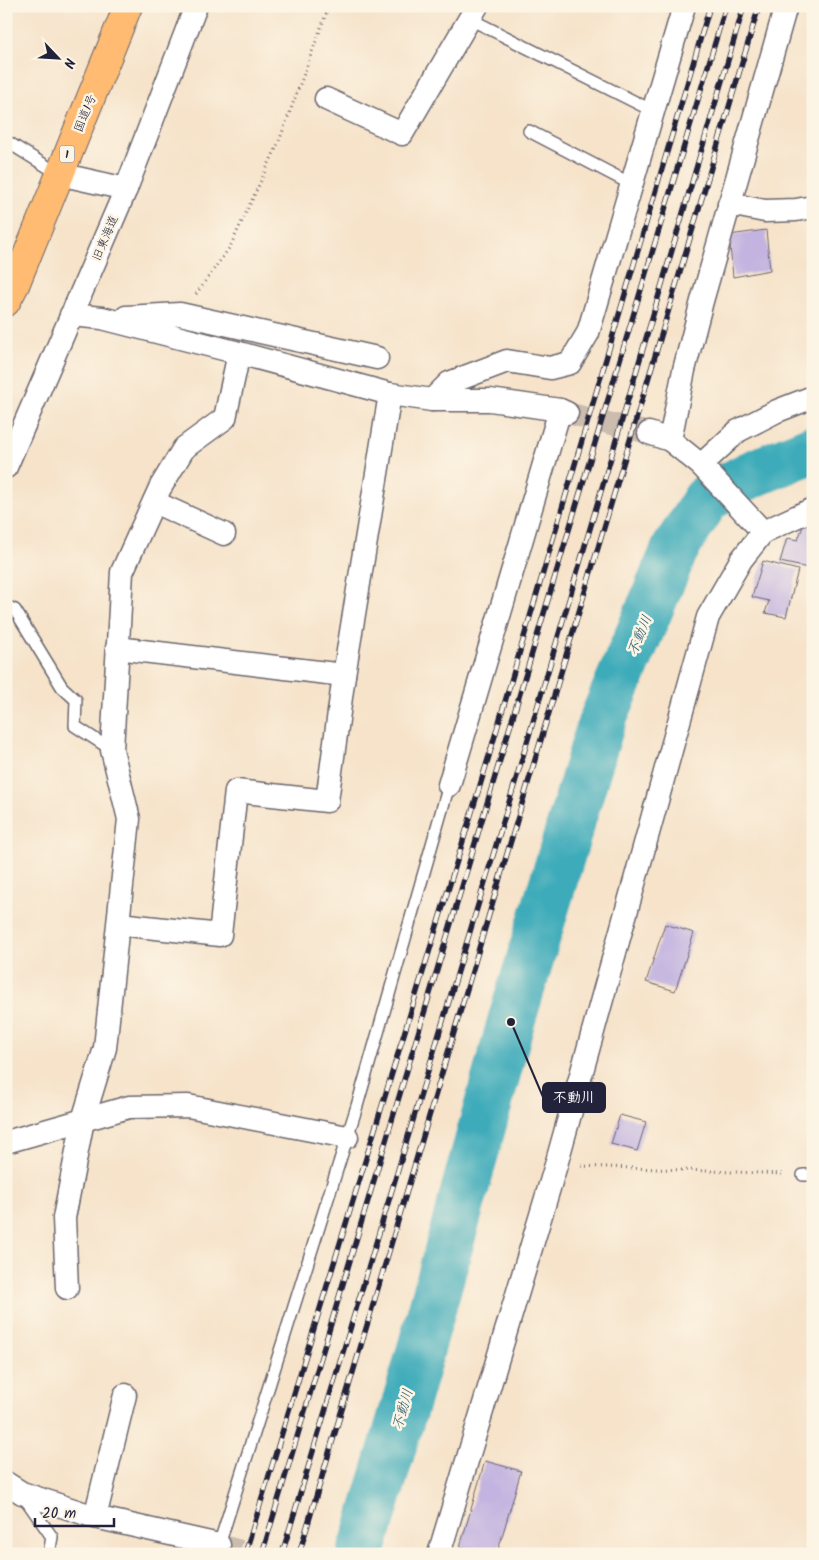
<svg xmlns="http://www.w3.org/2000/svg" width="819" height="1560" viewBox="0 0 819 1560" font-family="Kalam,'Klee One',sans-serif">
<rect width="100%" height="100%" fill="#fcf5e5"/>
<filter id="ink" filterUnits="userSpaceOnUse"><feTurbulence type="fractalNoise" baseFrequency=".02" numOctaves="2"/><feDisplacementMap in="SourceGraphic" scale="10" xChannelSelector="R" yChannelSelector="G"/><feConvolveMatrix kernelMatrix="1 2 1 2 8 2 1 2 1" color-interpolation-filters="sRGB"/></filter>
<filter id="wash" filterUnits="userSpaceOnUse"><feTurbulence type="fractalNoise" baseFrequency=".0096" numOctaves="4" result="noise"/><feDisplacementMap in="SourceGraphic" scale="20" xChannelSelector="R" yChannelSelector="G"/><feGaussianBlur stdDeviation="1.12" result="paint"/><feColorMatrix in="noise" values="0 0 0 0 0 0 0 0 0 0 0 0 0 0 0 0 0 1.4 0 .05"/><feComposite in="paint" operator="in"/></filter>
<g filter="url(#wash)">
<rect width="100%" height="100%" fill="#f6e3ca"/>
<g fill="none" stroke-linecap="round" stroke-linejoin="round">
<path stroke="#3cabba" stroke-width="48" d="M361,1554L414,1374L511,1022L601,724L675,549L707,498L750,475L813,449"/>
</g>
<g id="blocks">
<g fill="#c2b3e0">
<path d="M766,230L770,270L733,277L729,235Z"/>
<path d="M804,523L813,525V569L780,562L787,538L798,540Z"/>
<path d="M763,561L798,570L786,617L765,613L769,601L752,597Z"/>
<path d="M665,924L694,933L675,991L646,982Z"/>
<path d="M620,1115L646,1122L637,1151L611,1144Z"/>
<path d="M485,1461L521,1471L497,1554H485L460,1547Z"/>
</g>
</g>
</g>
<g filter="url(#ink)">
<use href="#blocks" fill-opacity="0" stroke="#6c666d" stroke-width="1"/>
<g fill="none" stroke-linecap="round" stroke-linejoin="round">
<g stroke="#ccbcad" stroke-width="22" stroke-dasharray="22 11" stroke-linecap="butt">
<path d="M567,413L649,433"/>
<path d="M219,1545L251,1554"/>
</g>
<g stroke="#6c666d" stroke-width="14">
<g id="service">
<path d="M470,19L653,111"/>
<path d="M529,131L631,184"/>
<path d="M6,141L59,174"/>
<path d="M6,606L15,610L62,687L76,700L75,726L112,750"/>
<path d="M803,1175H813"/>
<path d="M24,1497L52,1537L49,1554"/>
<path d="M219,1545L357,1106L449,785"/>
</g>
</g>
<g stroke="#6c666d" stroke-width="25">
<g id="minor">
<path d="M326,99L402,134L477,6"/>
<path d="M59,174L126,189"/>
<path d="M729,204L765,211L796,210L813,207"/>
<path d="M71,315L102,318L239,353L390,394L432,400H490L560,410L567,413"/>
<path d="M126,317L180,314L377,358"/>
<path d="M432,400L449,383L507,361L550,368L570,363L588,333L684,6"/>
<path d="M649,433L670,440"/>
<path d="M701,465L738,431L777,411L813,397"/>
<path d="M6,467L126,189L196,6"/>
<path d="M154,502L224,534"/>
<path d="M763,532L701,465L670,440L684,370L702,301L786,6"/>
<path d="M117,648L344,675"/>
<path d="M449,785L560,410"/>
<path d="M119,924L220,935L236,791L327,801L344,675L390,394"/>
<path d="M6,1142L129,1107L188,1106L347,1137"/>
<path d="M67,1288L64,1218L83,1120L105,1048L129,819L112,750L122,572L160,488L184,448L225,418L239,353"/>
<path d="M6,1483L22,1493L95,1517L219,1545"/>
<path d="M95,1517L125,1395"/>
<path d="M439,1554L556,1165L708,617L741,560L763,532L813,509"/>
</g>
</g>
<g stroke="#6c666d" stroke-width="30">
<path id="trunk" d="M6,302L15,285L128,6"/>
</g>
<g stroke="#6c666d" stroke-width="3" stroke-dasharray="1 4" stroke-linecap="butt">
<path d="M196,294L230,247L278,144L329,6"/>
<path d="M581,1166L785,1174"/>
</g>
<use href="#service" stroke="#fff" stroke-width="11"/>
<use href="#minor" stroke="#fff" stroke-width="22"/>
<use href="#trunk" stroke="#febb71" stroke-width="28"/>
<g stroke="#22223b" stroke-width="5.5">
<g id="rail">
<path d="M245,1554L489,756L710,6"/>
<path d="M262,1554L726,6"/>
<path d="M282,1554L520,766L744,6"/>
<path d="M299,1554L759,6"/>
</g>
</g>
<use href="#rail" stroke="#fcf5e5" stroke-width="4" stroke-dasharray="11" stroke-linecap="butt"/>
</g>
</g>
<g text-anchor="middle" stroke-width="5" stroke-linejoin="round" paint-order="stroke">
<rect fill="#fcf5e5" stroke="#63616e" stroke-width="1" x="59.5" y="145.5" width="15" height="17" rx="4"/>
<g font-size="11" font-weight="bold" fill="#22223b">
<text x="67" y="158">1</text>
</g>
<g font-size="12" fill="#22223b" stroke="#fcf5e5">
<text transform="translate(85 113) rotate(-68)" y="4">国道1号</text>
<text transform="translate(105 238) rotate(-67)" y="4">旧東海道</text>
</g>
<g font-size="14" font-style="italic" fill="#2c596e" stroke="#fcf5e5">
<text transform="translate(639 635) rotate(-67)" y="5">不動川</text>
<text transform="translate(402 1409) rotate(-74)" y="5">不動川</text>
</g>
</g>
<path fill="none" stroke="#22223b" stroke-width="2" d="M511 1022L543 1097"/>
<circle fill="#22223b" stroke="#fcf5e5" stroke-width="2" cx="511" cy="1022" r="5"/>
<rect fill="#22223b" stroke="#22223b" stroke-width="2" x="543" y="1083" width="62" height="29" rx="5"/>
<g font-size="14" text-anchor="middle" font-weight="bold" fill="#fff">
<text x="574" y="1102">不動川</text>
</g>
<rect width="819" height="1560" fill="none" stroke="#fcf5e5" stroke-width="25"/>
<g transform="translate(58 58) rotate(115)" stroke="#fcf5e5" stroke-width="4" paint-order="stroke">
<path d="M0-4L9 19L0 12L-9 19Z" fill="#22223b"/>
<text y="-8" font-size="14" font-weight="bold" text-anchor="middle" fill="#22223b">N</text>
</g>
<path d="M35 1518v8h79v-8" fill="none" stroke="#22223b" stroke-width="2.5"/>
<text x="42" y="1518" font-size="15" fill="#22223b" stroke="#fcf5e5" stroke-width="4" paint-order="stroke">20 m</text>
</svg>
